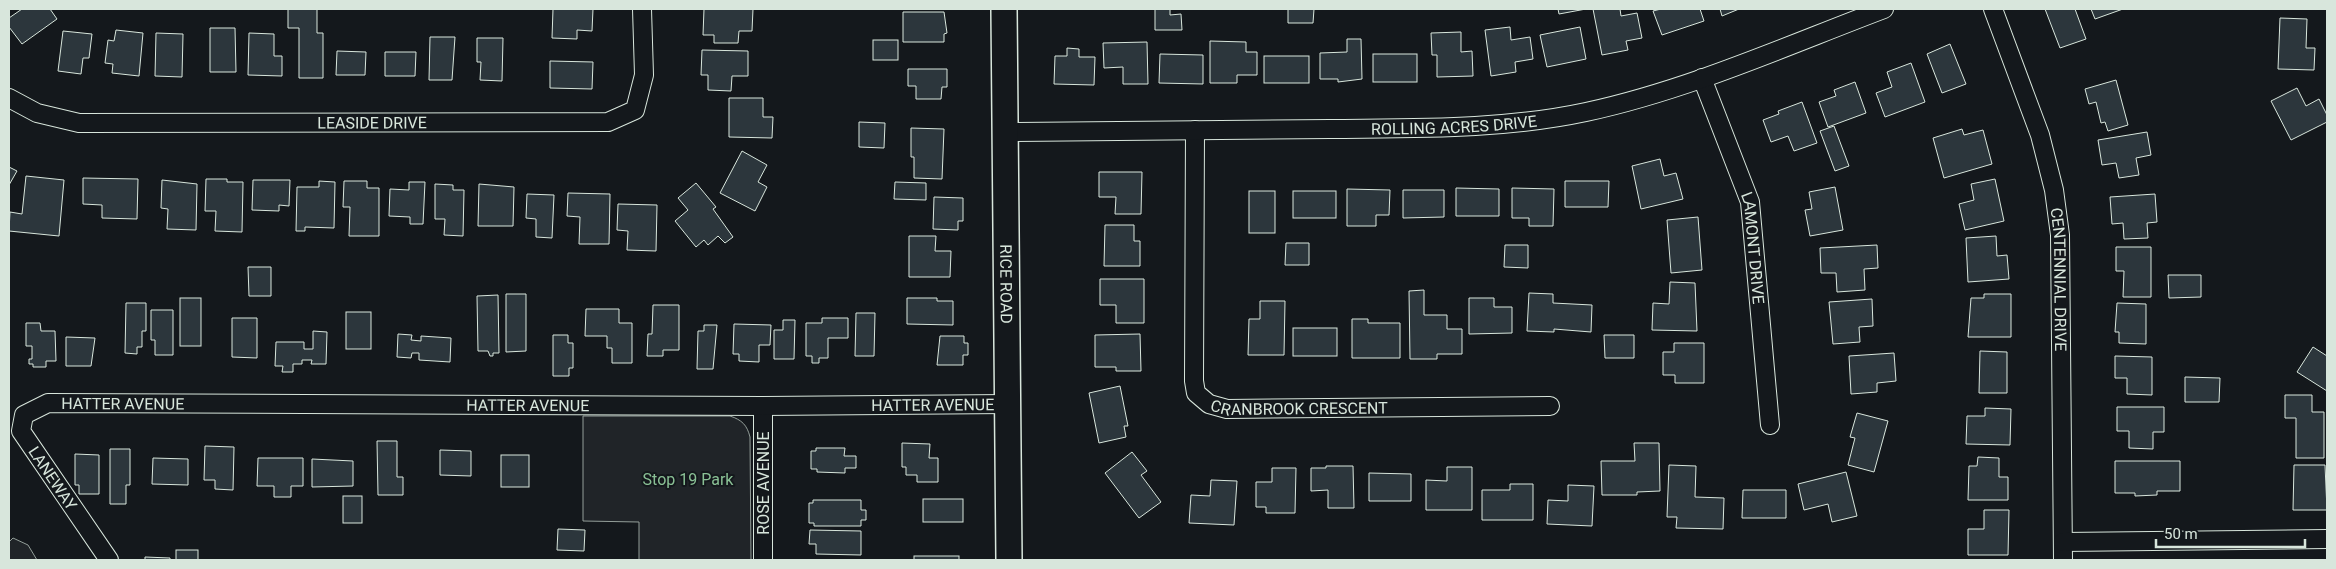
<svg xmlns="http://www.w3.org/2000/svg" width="2336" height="569" viewBox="0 0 2336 569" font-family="Roboto,sans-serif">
<rect width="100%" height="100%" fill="#14181c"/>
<g fill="#202428" stroke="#939e99">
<path d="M583,416H730C742,420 747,425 750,437L751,560H639V522L583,521Z"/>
<path d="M13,538L28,545L37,560H9V542Z"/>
</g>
<g fill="#2c363c" stroke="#d8e6dc">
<path d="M22,9H50L57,19L22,44L9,27V18Z"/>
<path d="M288,9H317V33H323V78H299V28H288Z"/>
<path d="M553,9H593L592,31L577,30V39L552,38Z"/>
<path d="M704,9H753L752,31H739L738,43H714V35H703Z"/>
<path d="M1155,9H1170V15L1181,14L1182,30H1155Z"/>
<path d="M1288,9H1314L1313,23H1288Z"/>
<path d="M1558,9H1586L1559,14Z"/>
<path d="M1593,9H1620L1621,16L1637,13L1642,38L1626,41L1628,50L1602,55Z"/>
<path d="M1661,9H1700L1704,21L1662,35L1653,11Z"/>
<path d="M1720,9H1739L1722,16Z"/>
<path d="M2045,9H2075L2086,39L2060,48Z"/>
<path d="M2091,9H2123L2095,19Z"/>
<path d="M903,12H944L947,33L944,34V42H903Z"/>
<path d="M2280,18L2307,19L2306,48H2315L2314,70L2278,69Z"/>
<path d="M1510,27L1511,40L1530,37L1533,59L1515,62L1516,72L1491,76L1485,30Z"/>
<path d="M1580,27L1586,59L1547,67L1540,35Z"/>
<path d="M210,28H235L236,72H210Z"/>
<path d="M116,30L143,33L139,76L112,73L113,64L105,63L108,40L114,41Z"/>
<path d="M63,31L92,34L89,58H83L81,74L58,71Z"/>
<path d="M1461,32V52L1472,51L1473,76L1437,77V55H1432L1431,33Z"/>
<path d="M156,33L183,34L182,77L155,76Z"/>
<path d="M249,33L274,34V56H282V76L248,75Z"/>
<path d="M430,37H455L452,80H429Z"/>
<path d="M477,38H503L502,81L480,80L481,62H477Z"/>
<path d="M1347,39H1361L1362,79L1338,82V79H1320V53L1347,52Z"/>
<rect x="873" y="40" width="25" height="20"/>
<path d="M1210,41L1246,42V52H1257V75H1237V83H1210Z"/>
<path d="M1147,42L1148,84H1123V67L1104,68L1103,43Z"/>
<path d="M1950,44L1966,84L1942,93L1927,54Z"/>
<path d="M1067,48L1079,49V57H1095L1094,85L1054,84L1055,56H1067Z"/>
<path d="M702,50L748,51V76H732L731,91L708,90V75H701Z"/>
<path d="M337,51L366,52L365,75H336Z"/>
<path d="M385,52H416L415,76H385Z"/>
<path d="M1160,54L1203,55V84L1159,83Z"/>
<rect x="1373" y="54" width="44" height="28"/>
<rect x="1264" y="56" width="45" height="27"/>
<path d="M550,61L593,62L592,89L550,88Z"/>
<path d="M1911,63L1925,102L1885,117L1876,93L1892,87L1887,72Z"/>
<path d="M908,69H947V87H942L941,99H916V86H908Z"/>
<path d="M2116,80L2128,125L2108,131L2105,122L2101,123L2096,102L2089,104L2085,89Z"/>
<path d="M1855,82L1866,113L1828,127L1819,102L1836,96L1834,90Z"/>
<path d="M2297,88L2306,106L2319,99L2327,115V122L2291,140L2271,101Z"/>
<path d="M729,98H763V117H773L772,138L729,137Z"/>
<path d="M1802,102L1817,143L1794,151L1788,136L1771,142L1763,120L1779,114L1778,111Z"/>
<path d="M859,122L885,123L884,148L859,147Z"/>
<path d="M1834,126L1849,166L1835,171L1820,131Z"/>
<path d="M911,128L944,129L942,179L914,178V157H911Z"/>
<path d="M1962,129L1964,135L1983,130L1992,164L1944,178L1933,138Z"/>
<path d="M2147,132L2151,155L2136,158L2139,175L2119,178L2116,163L2102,165L2098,140Z"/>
<path d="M742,151L767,165L758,182L767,187L755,211L720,193Z"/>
<path d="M1660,159L1664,176L1676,173L1683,199L1641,209L1632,166Z"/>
<path d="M9,167L17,171L9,185Z"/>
<path d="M1099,172H1142L1141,214H1115L1116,197H1099Z"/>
<path d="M26,176L64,180L59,236L9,231L10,212L22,214Z"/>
<path d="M83,178L138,179L137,219L102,218V205L83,204Z"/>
<path d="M206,179H227V182H243L242,232L215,231L216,211H205Z"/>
<path d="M1995,179L2004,221L1965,230L1959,204L1974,200L1971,184Z"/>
<path d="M162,180L197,184L196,230L167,229L168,209L161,208Z"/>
<path d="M253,180H290L289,206L279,205V211L252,210Z"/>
<path d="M319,181L335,182L334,228L305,227V231H296L297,187H319Z"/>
<path d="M344,181H367V188H379V236H349L350,207H343Z"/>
<path d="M1565,181H1609L1608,207H1565Z"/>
<path d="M409,182H425L423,224H410V217L389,216L390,189L409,190Z"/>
<path d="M895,182L926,183V200L894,199Z"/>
<path d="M696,183L716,207L713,209L733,237L725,243L718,236L708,245L704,240L696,247L675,221L688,210L678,198Z"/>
<path d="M435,184L453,185V190H464L463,236L444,235L445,219H435Z"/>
<path d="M479,184L514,187L513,226H478Z"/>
<path d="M1835,187L1843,230L1810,236L1805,210L1812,209L1809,192Z"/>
<path d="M1456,188L1499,189V216H1456Z"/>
<path d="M1512,188L1554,189L1553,226H1529V218H1512Z"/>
<path d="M1347,189L1390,190L1389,215H1376V226H1347Z"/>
<path d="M1403,190H1444V217L1403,218Z"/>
<rect x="1249" y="191" width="26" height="42"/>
<rect x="1293" y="191" width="43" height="27"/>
<path d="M568,193L610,194L609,244H579L580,217L567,216Z"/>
<path d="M527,194L554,195L552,238L536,237V219L526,218Z"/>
<path d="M2155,194L2157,222L2147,223L2148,238L2124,239L2123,223L2112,224L2110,197Z"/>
<path d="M934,197L963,198V221H958V230L933,229Z"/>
<path d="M618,204L657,205L656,251L627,250L628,231L617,230Z"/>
<path d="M1698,217L1702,270L1671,273L1667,220Z"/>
<path d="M1105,225H1134V241H1140V266H1104Z"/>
<path d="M909,236H936L935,251H951L950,277H909Z"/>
<path d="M1996,236L1997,256L2007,255L2009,279L1968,282L1966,238Z"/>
<path d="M1286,243H1309V265H1285Z"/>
<path d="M1505,245H1528V268L1504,267Z"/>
<path d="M1877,245L1878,268L1864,269L1865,290L1837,292L1836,273H1821L1820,248Z"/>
<path d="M2116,247H2151V297H2123L2124,271H2116Z"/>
<path d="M248,267H271V296H249Z"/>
<path d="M2168,275H2201V297L2169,298Z"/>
<path d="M1100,279H1144V323H1116V305H1100Z"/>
<path d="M1670,282L1695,283L1697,331L1652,330L1653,303L1669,304Z"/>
<path d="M1424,290V315H1447V329H1462V354H1437V359H1410L1409,291Z"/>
<path d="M1529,293L1553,294V303L1592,305L1591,332L1554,329V332L1527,331Z"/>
<path d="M506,294H526V351L506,352Z"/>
<path d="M1984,294H2011V337H1968L1971,298H1984Z"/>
<path d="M498,295L499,353H493V356H490L488,351H478L477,296Z"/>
<rect x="180" y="298" width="21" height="48"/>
<path d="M907,298H937V301H953V325L907,324Z"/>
<path d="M1469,298H1494V307H1512V333L1469,334Z"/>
<path d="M1872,299L1873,326L1859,327L1860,342L1833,344L1829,302Z"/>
<path d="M1260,301H1285L1284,355H1248L1249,319H1260Z"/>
<path d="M126,303H146V331H142V347H137V354L125,353Z"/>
<path d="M2117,303L2146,304V344L2119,343V332H2115Z"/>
<path d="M653,305H679V350H663V356H647L648,334H652Z"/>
<path d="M586,309H619V323H632V363H612V348H607V336H585Z"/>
<path d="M151,310H173V355H155V340H151Z"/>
<rect x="346" y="312" width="25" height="37"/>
<path d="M856,313H875L874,356H855Z"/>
<path d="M232,318H257V358L232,357Z"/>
<path d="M822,318H848V338H828V358H819V363H812V356H806V323H822Z"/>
<path d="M1352,319H1368V323H1400V358H1352Z"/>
<path d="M783,320H795L794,359H774V330H783Z"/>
<path d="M26,323H40L41,331H55L56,361H46V367H33V364H29V359H32V346H26Z"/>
<path d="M734,324L771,325L770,345H759V362L739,361V354H733Z"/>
<path d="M704,325H717L713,369H697L698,331H704Z"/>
<rect x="1293" y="328" width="44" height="28"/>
<path d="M313,331L327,332L326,364H311L312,360H302V364H293V372H282L283,366H275L276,342H304V349H313Z"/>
<path d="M398,334L412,335L411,340L421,341V336L451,338L450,362L419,360V353H412L411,358L397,357Z"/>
<path d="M1140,334L1141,371H1116V367H1095V335Z"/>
<path d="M553,335H568V343H573V368H569V376H553Z"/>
<path d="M1604,335H1634V358H1605Z"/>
<path d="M940,336H964V343H968V355H963V365H937Z"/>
<path d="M66,337L95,338L91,366H66Z"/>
<path d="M1674,343H1704V383H1675V375H1663V352H1674Z"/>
<path d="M2313,347L2327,356V391L2297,372Z"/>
<path d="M1980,351L2007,352V393H1979Z"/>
<path d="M1894,353L1896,381L1877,383V392L1851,394L1849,356Z"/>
<path d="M2115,356L2152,357V395L2127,394V378H2115Z"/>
<path d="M2185,377L2220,378L2219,402H2185Z"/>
<path d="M1120,386L1128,426H1124L1126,437L1099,443L1089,393Z"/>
<path d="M2285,395H2312V412H2324V458H2296V418H2285Z"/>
<path d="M2117,407H2164V432H2153V449L2129,448V431H2117Z"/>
<path d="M1985,408L2011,409L2010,445L1966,444L1967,416H1985Z"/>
<path d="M1857,413L1888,421L1874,472L1848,465L1855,438L1850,437Z"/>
<path d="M377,441H397V477H403V495H378Z"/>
<path d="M902,443L930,444L929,458H938V482H917V475H906V467H902Z"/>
<path d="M1634,443H1659L1660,491L1637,492V495H1602L1601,461H1635Z"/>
<path d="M205,446L234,447L233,490L215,489V480H204Z"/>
<path d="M816,448H845L844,456H856V468H845V473L817,472V469H811V451H816Z"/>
<path d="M110,449H130V485H126V504H110Z"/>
<path d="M440,450L471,451V476L440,475Z"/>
<path d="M1132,452L1147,471L1141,475L1161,502L1139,518L1105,473Z"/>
<path d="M75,454L99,455V494H79V485H75Z"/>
<rect x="501" y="455" width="28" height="32"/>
<path d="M1978,457L1999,458V477H2008V500H1968L1969,466H1977Z"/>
<path d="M153,458L188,459V485L152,484Z"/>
<path d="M258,458H303V486H291V497H274V486H257Z"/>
<path d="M312,459L353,461V486L312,487Z"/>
<path d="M2115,461H2180V491H2157V495L2135,496V493H2115Z"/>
<path d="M1669,465L1696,466L1695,497L1724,498L1723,529L1676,528L1677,517H1667Z"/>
<path d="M2294,465H2325L2327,510H2293Z"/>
<path d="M1326,466H1353L1354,508H1328V490L1311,491V468H1326Z"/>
<path d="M1447,467H1472V510H1426V480L1447,481Z"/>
<path d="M1272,468H1296L1295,513H1266V507H1256V482H1272Z"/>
<path d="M1846,472L1857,516L1832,522L1828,504L1804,510L1798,484Z"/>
<path d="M1369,473L1411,474V501H1369Z"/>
<path d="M1211,480L1237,481L1234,525L1189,523L1191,495L1210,496Z"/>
<path d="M1510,484H1533V520H1482V490H1510Z"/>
<path d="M1568,485L1594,486L1592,526L1547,524L1548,500L1568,501Z"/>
<path d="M1743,490H1786V518H1742Z"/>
<rect x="343" y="496" width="19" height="27"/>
<rect x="923" y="499" width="40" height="23"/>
<path d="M813,500H861V510H866V520H861V526H814V523H809V503H813Z"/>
<path d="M1984,510H2009L2008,555H1968V529H1984Z"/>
<path d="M558,529L585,530L584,551L557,550Z"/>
<path d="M810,530L861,531V555L816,554V544H809Z"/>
<rect x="176" y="550" width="22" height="10"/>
<rect x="914" y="556" width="45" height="4"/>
<path d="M145,557L170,558V560H145Z"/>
</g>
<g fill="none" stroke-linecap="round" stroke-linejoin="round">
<g stroke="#d8e6dc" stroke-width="20">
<g id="minor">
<path id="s1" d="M1993,9L2040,135L2054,190L2060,235L2063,560"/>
<path id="s2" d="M1702,78L1750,202L1770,425"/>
<path id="s3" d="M9,98L37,113L79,123L608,122L635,110L644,75L642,9"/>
<path id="s4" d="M1195,130L1194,381L1196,393L1209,404L1227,409L1550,406"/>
<path id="s5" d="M1005,132C1113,131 1221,130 1330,129C1415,128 1502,130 1586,112C1688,90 1786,46 1884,9"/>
<path d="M763,406V560"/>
<path d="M2063,542L2327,539"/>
<path id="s6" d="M109,560L21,431L24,415L48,403L763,406L1008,404"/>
</g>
</g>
<g stroke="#d8e6dc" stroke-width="28">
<g id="secondary">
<path id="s7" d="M1004,9L1009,560"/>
</g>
</g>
<use href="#minor" stroke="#14181c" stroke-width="18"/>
<use href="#secondary" stroke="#14181c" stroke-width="25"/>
</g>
<g text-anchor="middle" stroke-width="4" stroke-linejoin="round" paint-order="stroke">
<g font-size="16" fill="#d8e6dc" stroke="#14181c">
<text dy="6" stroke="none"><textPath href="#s3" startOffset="368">LEASIDE DRIVE</textPath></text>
<text dy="6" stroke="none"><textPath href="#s5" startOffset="449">ROLLING ACRES DRIVE</textPath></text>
<text dy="6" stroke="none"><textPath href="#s2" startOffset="179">LAMONT DRIVE</textPath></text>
<text dy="6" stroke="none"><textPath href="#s1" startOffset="281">CENTENNIAL DRIVE</textPath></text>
<text dy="6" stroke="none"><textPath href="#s7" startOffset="275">RICE ROAD</textPath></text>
<text dy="6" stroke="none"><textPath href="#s4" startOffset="371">CRANBROOK CRESCENT</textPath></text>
<text dy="6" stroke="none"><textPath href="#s6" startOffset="274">HATTER AVENUE</textPath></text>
<text dy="6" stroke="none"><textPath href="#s6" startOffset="679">HATTER AVENUE</textPath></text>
<text dy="6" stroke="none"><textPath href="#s6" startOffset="1084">HATTER AVENUE</textPath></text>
<text transform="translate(53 478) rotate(56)" y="6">LANEWAY</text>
<text transform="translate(763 483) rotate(-90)" y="6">ROSE AVENUE</text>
</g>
<g font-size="16" fill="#8ac095" stroke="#14181c">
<text x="688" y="485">Stop 19 Park</text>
</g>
</g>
<rect width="2336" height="569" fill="none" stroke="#d8e6dc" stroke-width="20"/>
<path d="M2156 539v8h149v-8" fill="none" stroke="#d8e6dc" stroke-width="2.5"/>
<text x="2164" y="539" font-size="15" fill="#d8e6dc" stroke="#14181c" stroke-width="4" paint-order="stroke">50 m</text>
</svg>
